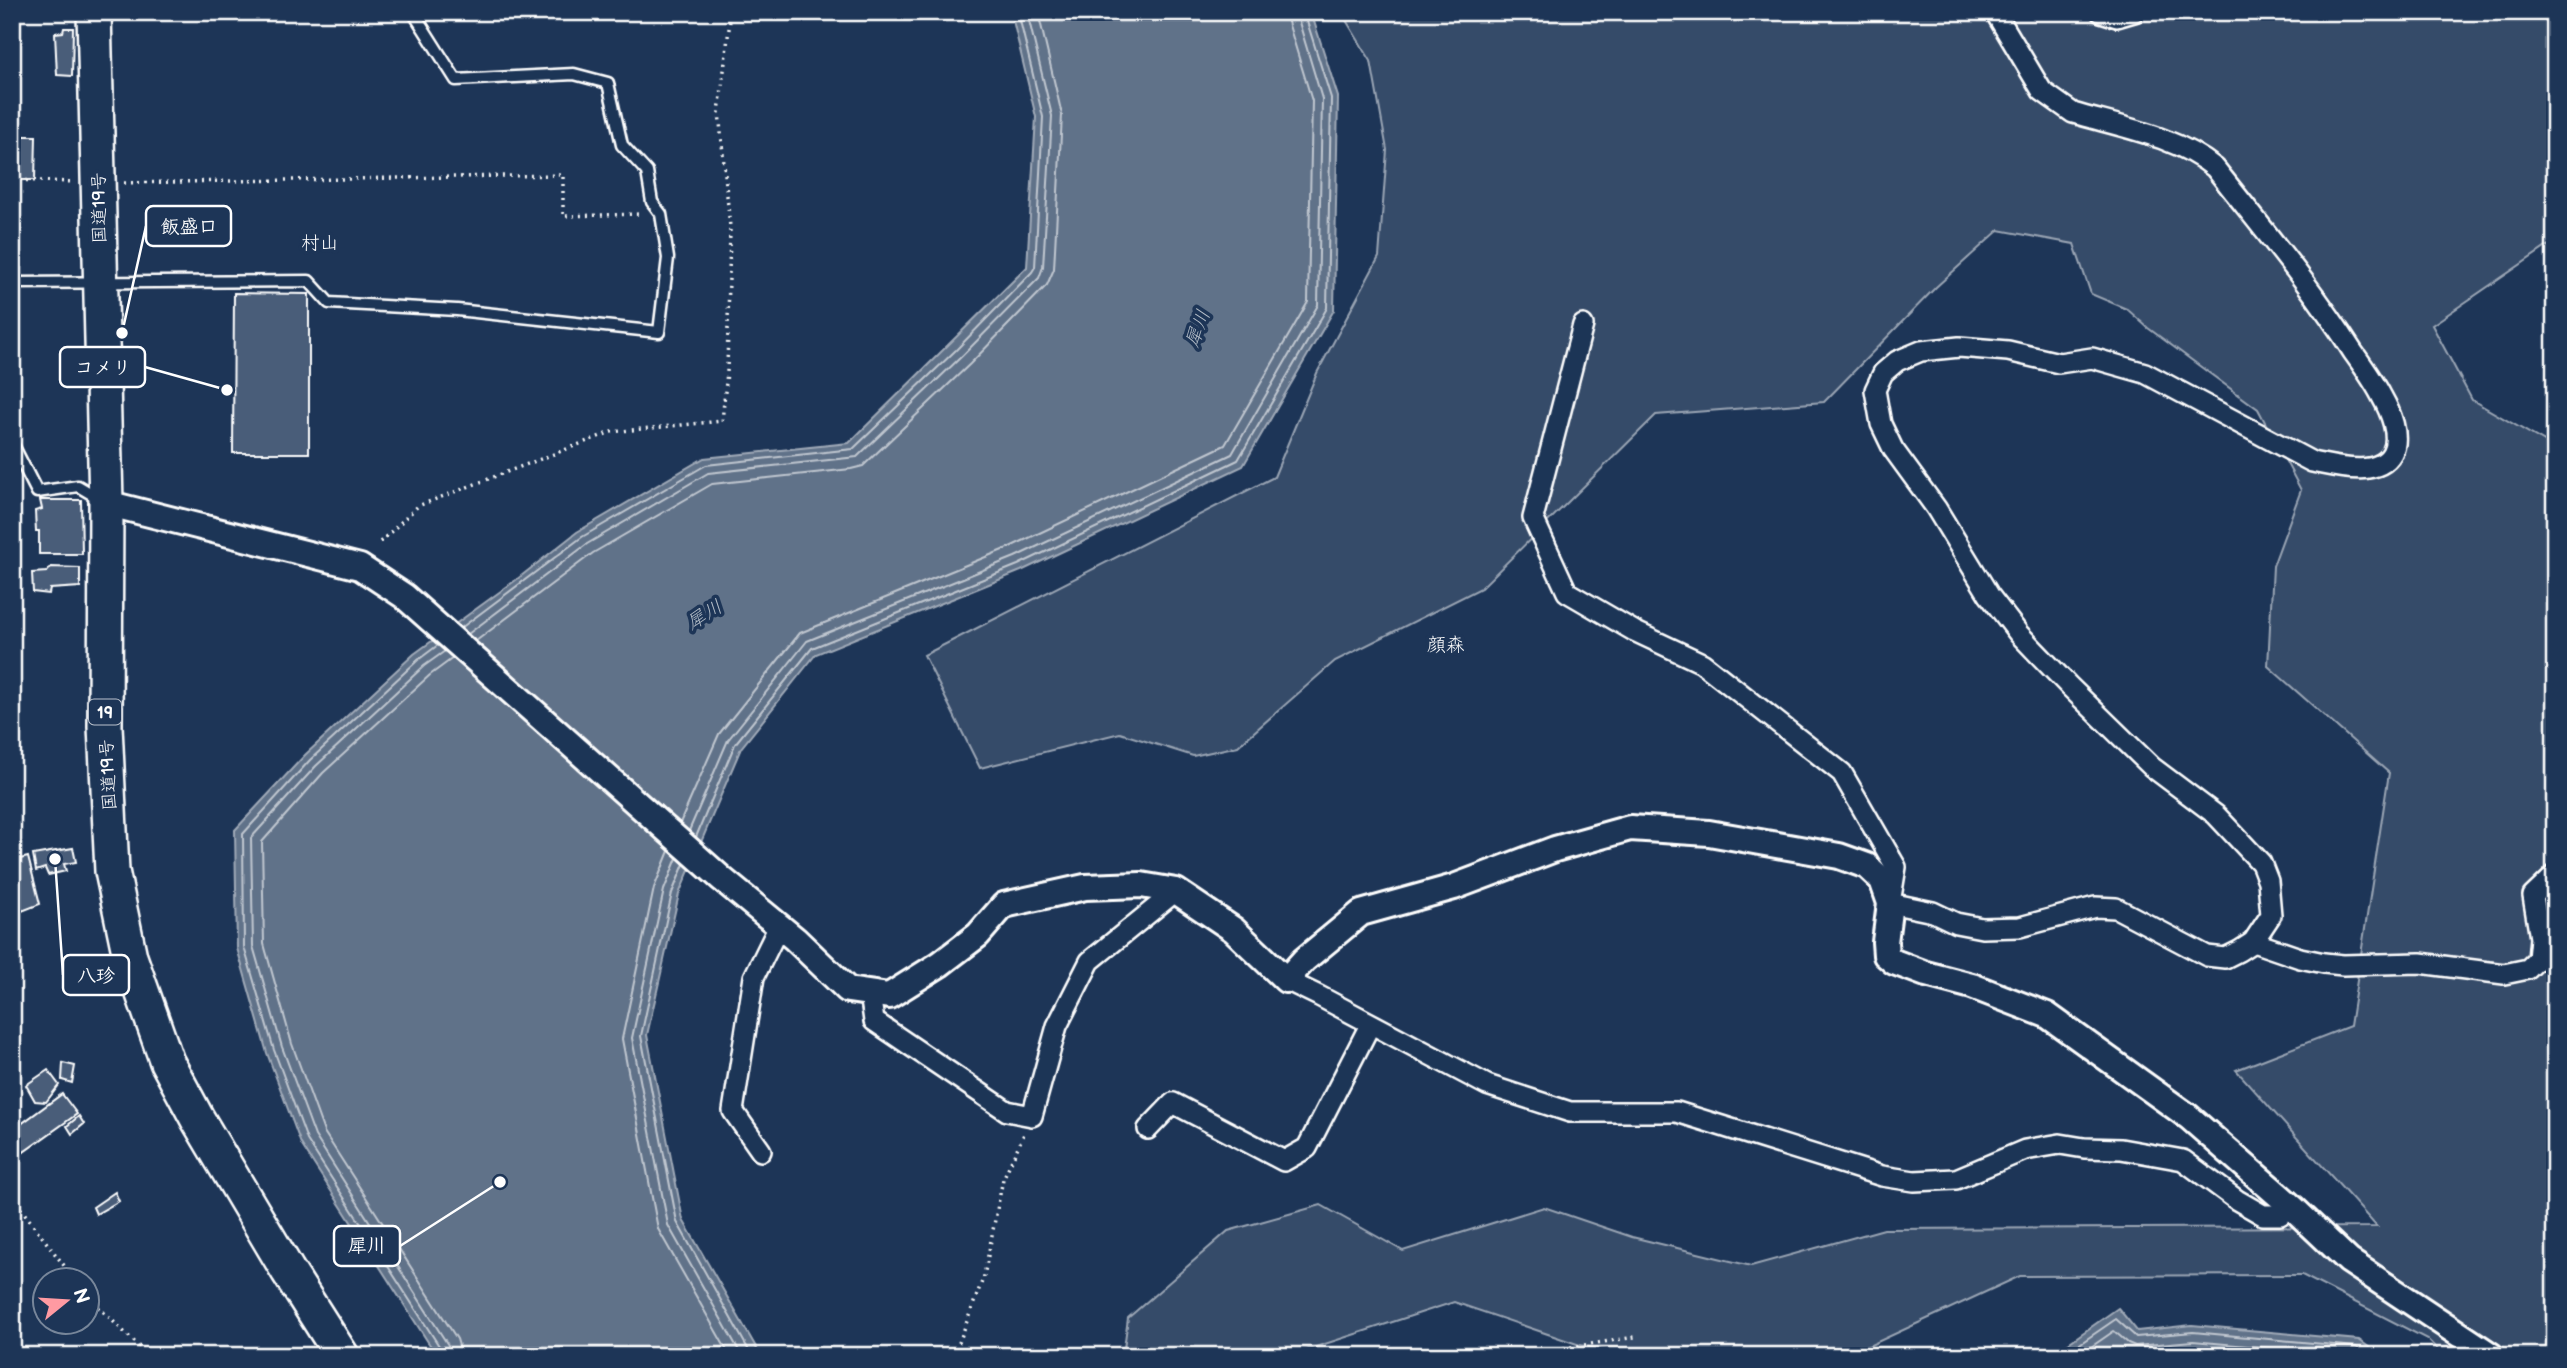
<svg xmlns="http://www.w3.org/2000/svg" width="2567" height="1368" viewBox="0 0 2567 1368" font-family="'Balsamiq Sans','Klee One',sans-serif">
<rect width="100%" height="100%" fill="#1d3557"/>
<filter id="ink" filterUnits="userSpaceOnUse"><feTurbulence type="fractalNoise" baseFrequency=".0143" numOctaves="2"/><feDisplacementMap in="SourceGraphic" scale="14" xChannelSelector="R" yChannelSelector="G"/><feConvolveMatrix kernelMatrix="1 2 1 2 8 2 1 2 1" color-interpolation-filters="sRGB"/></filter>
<g filter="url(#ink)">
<path fill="#364b69" stroke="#9aa5b4" stroke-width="2" d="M1341,12H2555V241L2432,325L2472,400L2555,448V1356H2444L2427,1339L2302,1275L2020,1276L1847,1356H1628L1580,1345L1454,1302L1288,1356H1123L1128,1318L1228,1231L1321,1205L1403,1251L1544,1207L1632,1237L1751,1266L1884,1229L2377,1227L2236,1070L2350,1026L2389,773L2268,666L2273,566L2301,490L2258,409L2148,328L2127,309L2091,294L2074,244L1999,230L1936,287L1824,402L1656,415L1481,588L1335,661L1238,746L1193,756L1120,733L980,768L924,655L1274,477L1317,373L1379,257L1387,150L1371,61Z"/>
<g fill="#617289" stroke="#a0aab8" stroke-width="2">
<path d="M1011,12H1311L1338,97L1334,310L1243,466L1021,571L816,654L741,748L679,894L647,1035L683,1220L761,1356H437L301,1144L267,1053L237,948L235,830L305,755L414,654L516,580L577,532L704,458L849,443L1027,267L1036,117Z"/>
<path d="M2118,1308L2137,1331L2192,1325L2359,1340L2381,1356H2050Z"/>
</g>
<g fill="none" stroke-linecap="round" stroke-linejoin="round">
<g stroke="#c0c7d0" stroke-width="2">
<path d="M461,628L582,537L706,465L853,449L956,350L1032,272L1035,267L1043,117L1018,12"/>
<path d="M468,634L587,544L708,473L857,457L962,356L1039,278L1043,267L1052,116L1027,12"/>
<path d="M476,641L593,553L712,484L851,469L863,466L970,364L1047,285L1054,269L1062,115L1038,12"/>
<path d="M438,645L418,660L310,760L243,834L244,947L274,1050L307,1140L441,1349L442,1356"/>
<path d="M445,651L424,666L316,766L251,838L253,946L282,1047L315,1136L448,1345L451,1356"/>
<path d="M453,658L430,675L323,773L262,842L264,944L292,1044L324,1132L457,1339L462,1356"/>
<path d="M680,823L719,734L800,633L1010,547L1225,445L1308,302L1312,101L1285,12"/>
<path d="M689,831L728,740L807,641L1015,557L1232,454L1318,305L1322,99L1296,12"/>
<path d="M696,837L735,744L812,648L1018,565L1238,460L1327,308L1331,98L1304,12"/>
<path d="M669,851L654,888L622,1039L658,1229L730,1356"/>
<path d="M677,858L664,890L632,1038L668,1225L742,1356"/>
<path d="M684,864L672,893L641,1036L677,1222L752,1356"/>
<path d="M2062,1356L2116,1319L2136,1337L2193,1332L2356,1347L2369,1356"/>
<path d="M2078,1356L2114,1331L2128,1343L2135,1346L2193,1341L2354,1356"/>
<path d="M2149,1356L2193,1351L2242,1356"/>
</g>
</g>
<g fill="#4a5d79" stroke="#fff" stroke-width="2">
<path d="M64,28H73L72,76L57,75L55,33L63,32Z"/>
<path d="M12,136H36L35,180H12Z"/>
<path d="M234,293L309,294V453H233Z"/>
<path d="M40,500H81L82,554H39V531H36L35,511L42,509Z"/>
<path d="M51,567L80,568V587L50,589L49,594L33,592L32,573L47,572Z"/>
<path d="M73,848L76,862L64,864L66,871L48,875L45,868L36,871L33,855Z"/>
<path d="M28,857L40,904L22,911L12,880V861Z"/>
<path d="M63,1063L75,1066L72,1083L62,1080Z"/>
<path d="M48,1070L59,1085L46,1102L35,1101L26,1085Z"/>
<path d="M62,1094L77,1114L18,1156L12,1148V1118L15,1116L21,1124Z"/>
<path d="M79,1116L84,1124L72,1134L67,1126Z"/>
<path d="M115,1192L119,1201L96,1214L93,1207Z"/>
</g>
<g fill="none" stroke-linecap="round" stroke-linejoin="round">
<g stroke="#fff" stroke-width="15">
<g id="service">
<path d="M12,283L309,281L329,303L457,310L659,332L668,258L661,214L652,202L647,172L622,145L608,83L574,74L456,80L413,12"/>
<path d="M12,443L37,492L78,486L100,499"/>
</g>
</g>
<g stroke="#fff" stroke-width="24">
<g id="minor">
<path d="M2101,12L2117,17L2134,12"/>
<path d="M1583,325L1533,518L1567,592L1634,631L1702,663L1842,773L1896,867L1890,903L1933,912L1956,923L1982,928L2020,927L2095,907L2116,908L2207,956L2225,958L2239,951L2253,942L2271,915L2268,881L2261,863L2216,815L2152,767L2069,686L2019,634L1989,595L1936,508L1893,449L1881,424L1875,390L1883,373L1897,361L1921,351L1959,347L2008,351L2059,363L2092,358L2145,373L2312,462C2334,466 2378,479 2392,453C2401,436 2390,411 2382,397C2374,381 2363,366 2353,352C2312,287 2262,228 2215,168C2176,136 2121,127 2073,113L2042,91L1995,12"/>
<path d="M2253,942L2300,958L2324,963L2343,965L2420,963L2504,974L2528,969L2538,959L2540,938L2533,896L2555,875"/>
<path d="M1286,980L1319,996L1487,1085L1570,1112H1677L1882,1176L1914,1181L1956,1179L2025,1150L2060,1144L2084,1148L2121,1149L2183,1160L2237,1200L2263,1215H2280L2292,1207"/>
<path d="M870,993L874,1021L1007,1111L1032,1116L1057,1026L1090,961L1176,891"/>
<path d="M1148,1129L1173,1103L1284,1161L1307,1148L1370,1025"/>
<path d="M761,1151L733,1111L754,977L779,926"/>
</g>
</g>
<g stroke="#fff" stroke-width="30">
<path id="tertiary" d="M106,503L360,567L404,596L722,879L795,939L848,990L889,996L940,964L978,935L1004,905L1085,887L1141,885L1176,891L1234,930L1286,980L1304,960L1361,913L1454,887L1555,849L1630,828L1709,833L1839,856L1867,866L1882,880L1890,903L1885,942L1886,955L1894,962L1926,974L1972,986L2047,1015L2189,1117L2292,1207L2349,1261L2492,1356"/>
</g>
<g stroke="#fff" stroke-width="38">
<path id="trunk" d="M94,12L106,503L105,726L112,871L130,957L167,1062L197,1118L288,1271L342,1356"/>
</g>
<g stroke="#fff" stroke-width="3.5" stroke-dasharray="2 5" stroke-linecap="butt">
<path d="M12,180L74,182"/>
<path d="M124,183L563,175V216L642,214"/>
<path d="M380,542L418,506L611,432L722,421L727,372L730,227L719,112L731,12"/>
<path d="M12,1197L75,1280"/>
<path d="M88,1297L149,1356"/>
<path d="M954,1356L984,1276L1003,1179L1024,1134"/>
<path d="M1515,1356L1635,1337"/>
</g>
<use href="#service" stroke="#1d3557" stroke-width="10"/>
<use href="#minor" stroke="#1d3557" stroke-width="19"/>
<use href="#tertiary" stroke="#1d3557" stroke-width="24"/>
<use href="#trunk" stroke="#1d3557" stroke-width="33"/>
</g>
</g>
<g text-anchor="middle" stroke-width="7" stroke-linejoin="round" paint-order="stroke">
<rect fill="#1d3557" stroke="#bbc2cd" stroke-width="2" x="89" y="699.5" width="32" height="25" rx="5"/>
<g font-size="16" font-weight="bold" fill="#fff">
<text x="105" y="718">19</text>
</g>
<g font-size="18" fill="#fff" stroke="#1d3557">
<text transform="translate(99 208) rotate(-91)" y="6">国道19号</text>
<text transform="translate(108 775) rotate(-93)" y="6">国道19号</text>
</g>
<g font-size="19" fill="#fff" stroke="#1d3557">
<text x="320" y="249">村山</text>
<text x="1446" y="651">顔森</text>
</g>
<g font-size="19" font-style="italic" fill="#b8c0ca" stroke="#1d3557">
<text transform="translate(1197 328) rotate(-70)" y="7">犀川</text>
<text transform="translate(704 614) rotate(-32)" y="7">犀川</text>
</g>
</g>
<path fill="none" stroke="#fff" stroke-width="2.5" d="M122 333L146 226M227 390L145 367M55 859L63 975M500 1182L400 1246"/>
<g fill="#fff" stroke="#1d3557" stroke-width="2.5">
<circle cx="122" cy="333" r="7"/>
<circle cx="227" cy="390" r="7"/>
<circle cx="55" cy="859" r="7"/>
<circle cx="500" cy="1182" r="7"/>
</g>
<g fill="#1d3557" stroke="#fff" stroke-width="2.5">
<rect x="146" y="206" width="85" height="40" rx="7"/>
<rect x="60" y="347" width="85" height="40" rx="7"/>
<rect x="63" y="955" width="66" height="40" rx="7"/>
<rect x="334" y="1226" width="66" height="40" rx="7"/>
</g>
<g font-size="19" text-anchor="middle" font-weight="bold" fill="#fff">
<text x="189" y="233">飯盛口</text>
<text x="103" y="374">コメリ</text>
<text x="96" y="982">八珍</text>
<text x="367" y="1252">犀川</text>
</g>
<rect width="2567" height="1368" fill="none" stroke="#1d3557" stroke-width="42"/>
<rect x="21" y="21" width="2525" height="1326" fill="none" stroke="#fff" stroke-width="2.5" filter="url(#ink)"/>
<g transform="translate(66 1301) rotate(72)"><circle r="33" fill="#1d3557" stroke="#77869a" stroke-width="2"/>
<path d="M0-5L12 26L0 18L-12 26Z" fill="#ff9aa2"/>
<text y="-10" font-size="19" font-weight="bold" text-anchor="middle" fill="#ffffff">N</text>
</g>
</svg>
